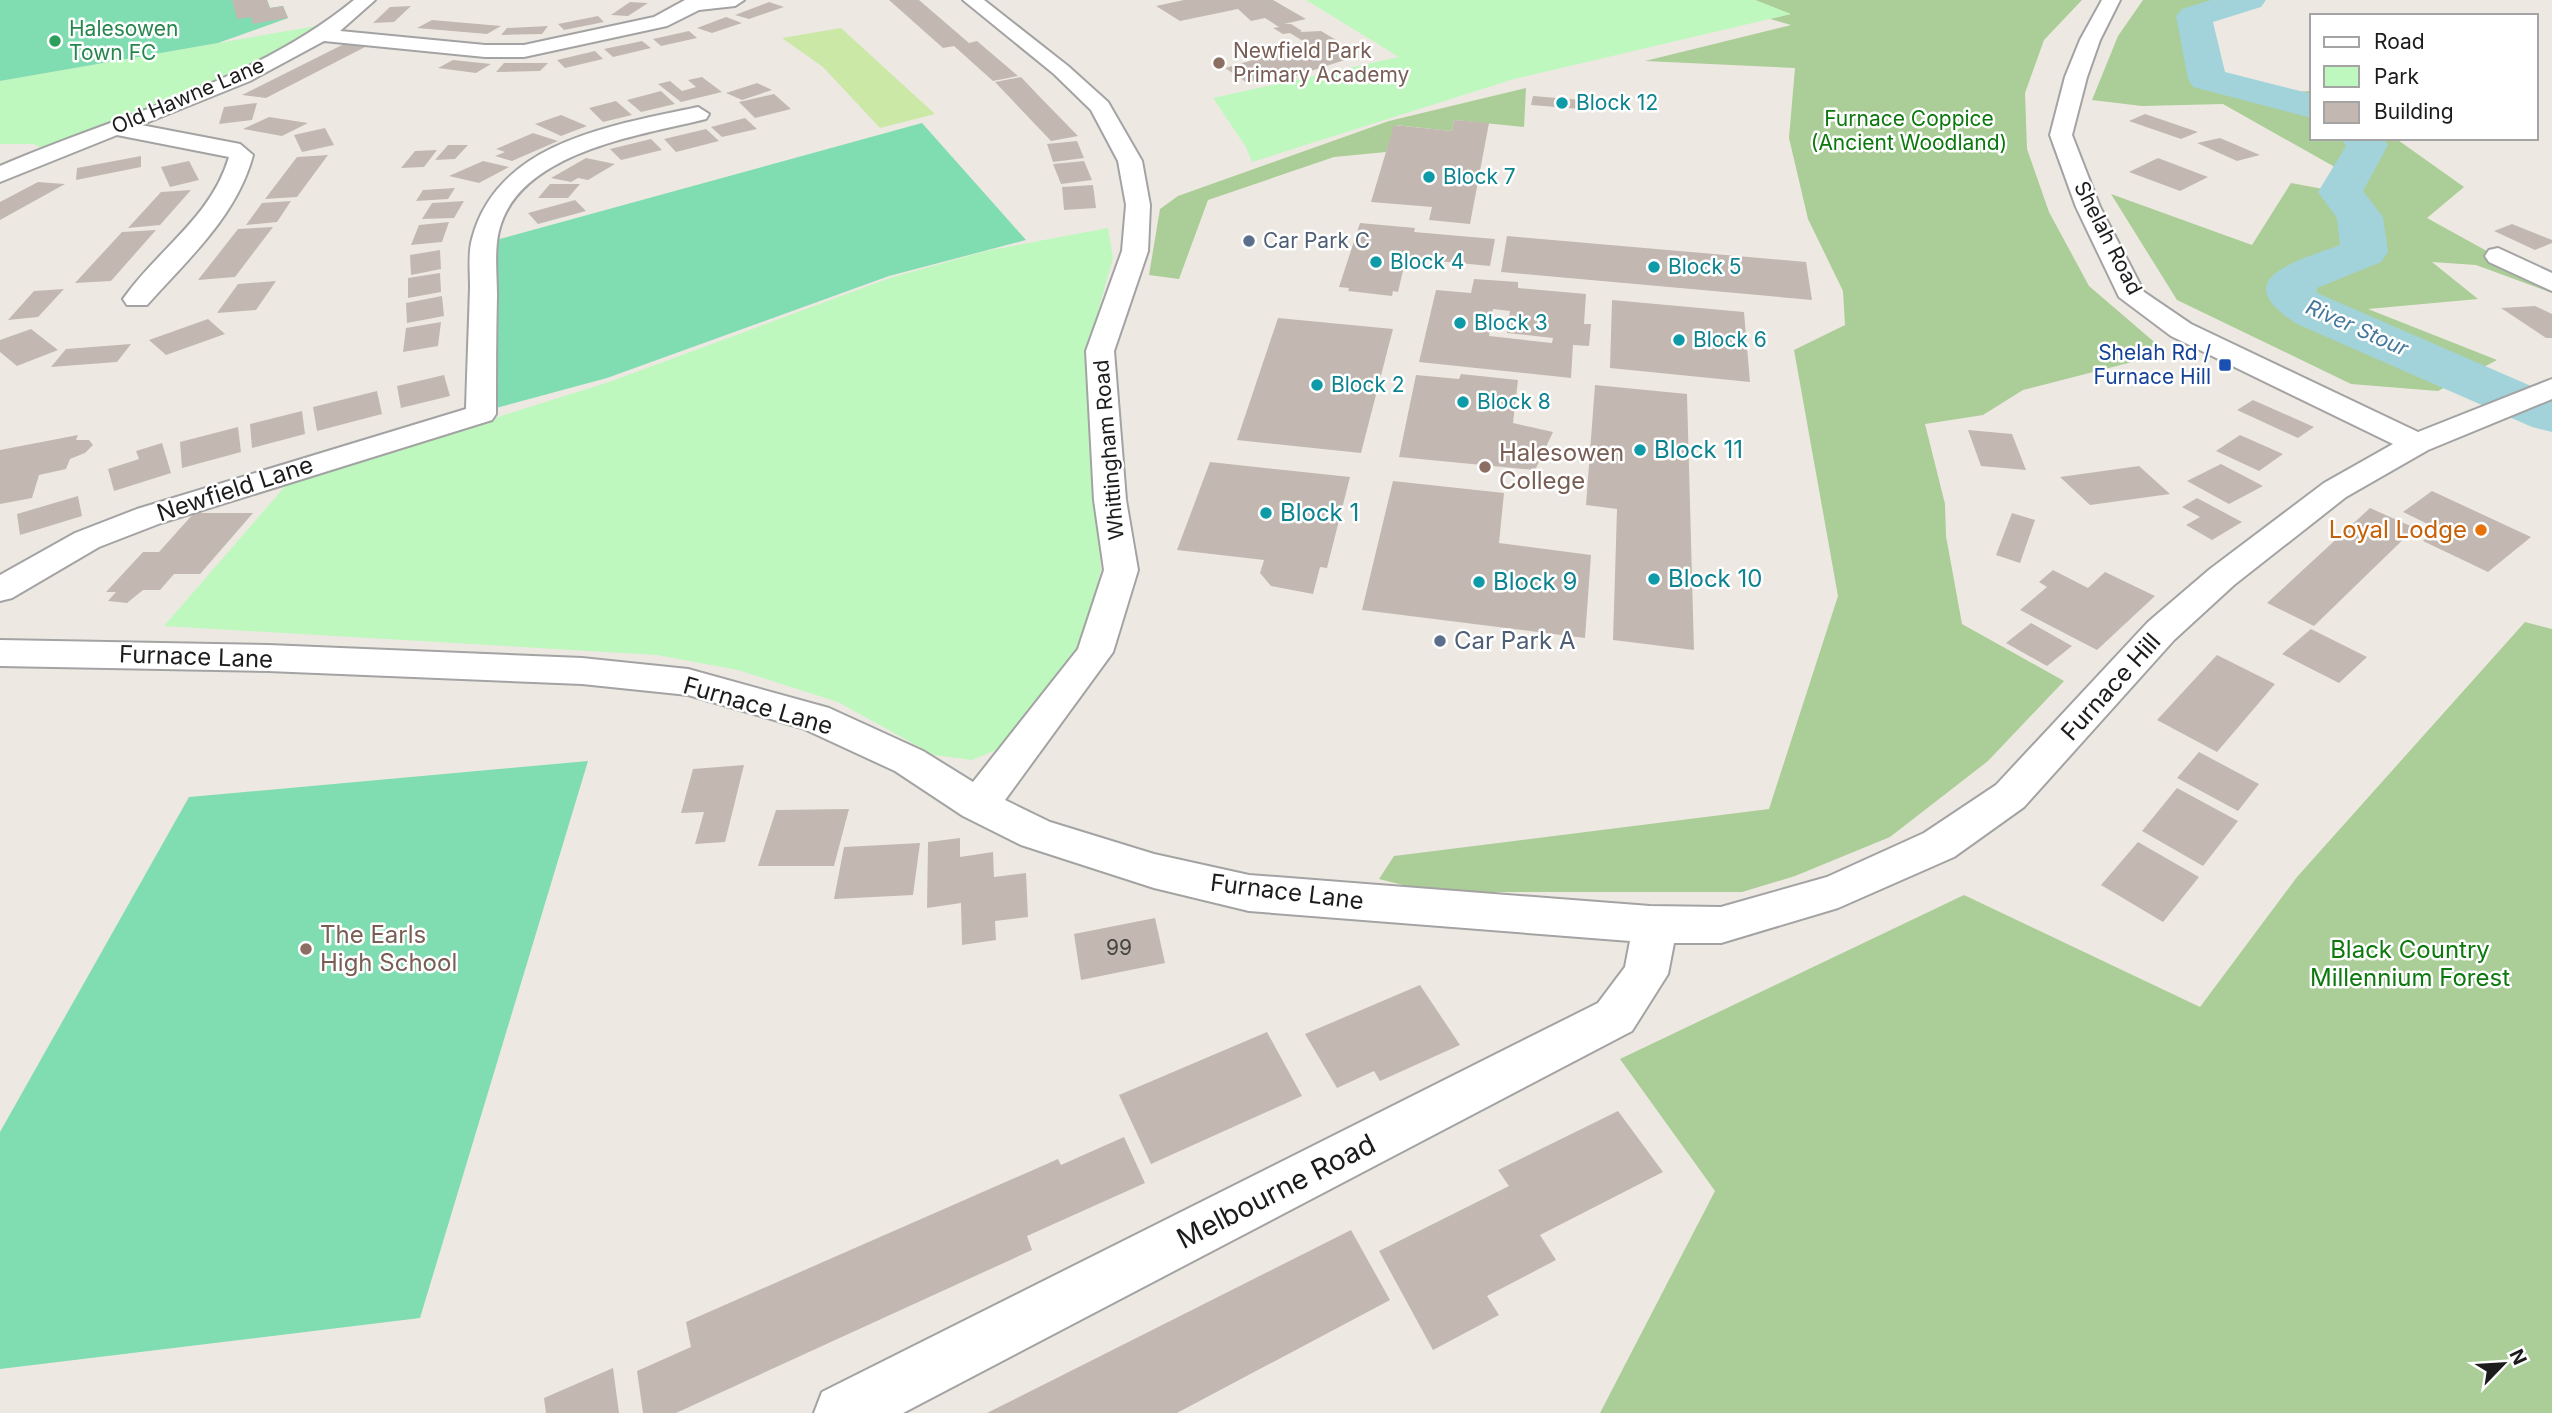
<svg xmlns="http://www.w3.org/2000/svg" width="2552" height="1413" viewBox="0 0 2552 1413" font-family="Inter,sans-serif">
<rect width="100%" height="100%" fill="#ede9e2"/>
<path fill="#cce8a7" d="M841,28L935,114L880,128L823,67L782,38Z"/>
<g fill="#abcd97">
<path d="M1755,0H2082L2044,40L2025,93L2027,149L2049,212L2089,286L2167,353L2023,390L1983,415L1925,424L1945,504L1946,536L1962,624L2064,681L1988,761L1890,837L1795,876L1742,892H1431L1379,879L1394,856L1769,809L1838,596L1794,350L1845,325L1843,291L1808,219L1789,138L1795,68L1645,61L1791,25L1770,19L1790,14Z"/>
<path d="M2143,0H2249L2194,16L2207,79L2272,93L2312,91V138H2395L2464,187L2427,218L2552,287V293L2476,265L2432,262L2478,299L2368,309L2497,360L2438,391L2351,384L2177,300L2111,194L2252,245L2291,183L2339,192L2349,175L2223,104L2142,106L2092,100L2118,36Z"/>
<path d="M1526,88L1524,127L1454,120L1452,131L1395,125L1386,152L1334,157L1208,200L1179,279L1149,275L1160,209L1178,196L1389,121Z"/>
<path d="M2525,622L2552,629V1413H1600L1715,1191L1620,1059L1964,895L2200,1007L2297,877Z"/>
</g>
<g fill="#bef8be">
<path d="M1306,0H1755L1791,14L1514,79L1252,162L1246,147L1213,98L1399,57Z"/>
<path d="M316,26L258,61L193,91L41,148L34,144H0V81Z"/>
<path d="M1108,228L1113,258L1086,354L1089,446L1101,569L1079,652L1006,746L972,760L934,755L838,702L738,670L657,655L164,626L288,483L609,382L890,278L986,251Z"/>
</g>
<g fill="#80dcb1">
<path d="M0,0H267L270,8L283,6L288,18L218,43L0,81Z"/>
<path d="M922,123L1026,240L889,276L607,378L492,409L496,240Z"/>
<path d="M588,761L420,1318L0,1369V1132L189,797Z"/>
</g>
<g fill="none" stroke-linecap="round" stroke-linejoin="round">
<g fill="#a2d3db" fill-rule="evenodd">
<path d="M2211,0H2266L2261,7L2213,22L2225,72L2312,94V118L2193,87L2188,79L2176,16L2182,9Z"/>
<path d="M2341,138H2383L2388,145L2363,191L2383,217L2388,252L2381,262L2317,288V293L2552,395V432L2532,427L2297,324C2224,278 2298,261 2340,245L2337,218L2318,192L2346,146Z"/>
</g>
</g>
<g fill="#c2b8b1" fill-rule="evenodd">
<path d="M232,0H267L270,8L283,6L288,18L253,24L251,17L237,19Z"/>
<path d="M889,0H919L969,43L977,41L1018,76L993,81L954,46L943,48Z"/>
<path d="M1184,0H1273L1306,19L1284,24H1291L1302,31L1300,32L1321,31L1338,41L1334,42L1354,57L1289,78L1246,82L1225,68L1260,58L1257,56L1311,46L1290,33L1283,34L1273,28L1279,27L1265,18L1251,21L1238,9L1180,21L1156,6Z"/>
<path d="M630,2L648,3L628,16L611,15Z"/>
<path d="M769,2L784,7L749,19L735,15Z"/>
<path d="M411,6L394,22L373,23L390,7Z"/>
<path d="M598,16L604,22L564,30L558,24Z"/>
<path d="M726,17L742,23L712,33L697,28Z"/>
<path d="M432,20L501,26L487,34L417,28Z"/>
<path d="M548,26L542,34L501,35L507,28Z"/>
<path d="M689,31L697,38L661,46L653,39Z"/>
<path d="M642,41L651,48L613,57L604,49Z"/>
<path d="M344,44L367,46L266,98L242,95Z"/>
<path d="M595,51L603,59L565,68L557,60Z"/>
<path d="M453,60L491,64L476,73L438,68Z"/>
<path d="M504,63H548L540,71L496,72Z"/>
<path d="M702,77L722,92L681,102L658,84L670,81L682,91L696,87L688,80Z"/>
<path d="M1021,77L1038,95L1078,136L1051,141L995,82Z"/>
<path d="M757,83L772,90L742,100L726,93Z"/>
<path d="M661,91L675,104L641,112L627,100Z"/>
<path d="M774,94L791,109L755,118L739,102Z"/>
<path d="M1533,96L1594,101L1592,110L1531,105Z"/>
<path d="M616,101L632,115L603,122L589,108Z"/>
<path d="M257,103L252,120L219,124L224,107Z"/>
<path d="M2145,114L2198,132L2181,139L2129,121Z"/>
<path d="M561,115L587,126L561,136L535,124Z"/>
<path d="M269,117L308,123L282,136L243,129Z"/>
<path d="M745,118L757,129L722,137L711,127Z"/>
<path d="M1454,120L1489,123L1470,224L1429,220L1432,207L1371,202L1394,125L1452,131Z"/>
<path d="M325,128L334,145L302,152L294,135Z"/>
<path d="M706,129L719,141L676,152L664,139Z"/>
<path d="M533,133L558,141L512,161L495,156L505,152L496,149Z"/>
<path d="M2220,138L2260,155L2237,161L2197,143Z"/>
<path d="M651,139L662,150L621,160L610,149Z"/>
<path d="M1077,141L1084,158L1053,162L1047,144Z"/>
<path d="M448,145H468L455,159L435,160Z"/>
<path d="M437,150L424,167L401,168L415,151Z"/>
<path d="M328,155L297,197L265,199L297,157Z"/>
<path d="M141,156V167L76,180L77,168Z"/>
<path d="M586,158L615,164L588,180L578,178L571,182L551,178Z"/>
<path d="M2158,158L2208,177L2180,191L2129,172Z"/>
<path d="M189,161L199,180L170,187L161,167Z"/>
<path d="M483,161L509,167L479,183L449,176Z"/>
<path d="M1084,161L1092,180L1061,184L1053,164Z"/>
<path d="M38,182L65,184L0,220V202Z"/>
<path d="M550,184H580L568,198H538Z"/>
<path d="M1093,185L1096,208L1064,210L1062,187Z"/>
<path d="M455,188L448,199L416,201L423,190Z"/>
<path d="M191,190L160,225L128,228L161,192Z"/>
<path d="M575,200L586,211L538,224L528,213Z"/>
<path d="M291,201L277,222L246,225L262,203Z"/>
<path d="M464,201L454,218L422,219L432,203Z"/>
<path d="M449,222L442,242L411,245L419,225Z"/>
<path d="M1360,223L1415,228L1414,232L1495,239L1490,266L1406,258L1398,292L1393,291L1392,296L1348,291L1349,288L1339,287Z"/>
<path d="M2512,224L2552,240V243L2535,250L2494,231Z"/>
<path d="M273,227L235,277L198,280L238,229Z"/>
<path d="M156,230L111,281L75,283L122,232Z"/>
<path d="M1507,236L1806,262L1812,300L1501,272Z"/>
<path d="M440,250L441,269L411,275L410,255Z"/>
<path d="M440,273L441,292L408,298V278Z"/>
<path d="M1474,279L1518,282V288L1586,294L1584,324H1591L1589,346L1573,345L1571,378L1419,362L1436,290L1471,293ZM1493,309L1510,311L1507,333L1553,338L1552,343L1489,336Z"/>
<path d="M276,281L256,310L217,313L238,284Z"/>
<path d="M64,289L38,317L8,320L34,291Z"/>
<path d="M442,296L444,316L407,323L406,303Z"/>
<path d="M1612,300L1744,312L1750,382L1610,368Z"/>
<path d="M2535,306L2552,314V338H2546L2501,308Z"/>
<path d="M1278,318L1393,329L1361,453L1237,440Z"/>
<path d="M208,319L225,334L166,355L149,340Z"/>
<path d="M441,322L438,346L403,352L406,328Z"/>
<path d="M31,329L58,350L17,366L0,352V340Z"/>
<path d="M131,344L117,362L51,367L66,349Z"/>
<path d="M1461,374L1518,380L1513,423L1553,432L1535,470L1399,457L1416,375L1459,379Z"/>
<path d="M444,375L450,396L401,408L397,386Z"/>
<path d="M1595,385L1687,394L1694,650L1613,640L1617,509L1586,505Z"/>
<path d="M377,391L382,414L317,431L313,407Z"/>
<path d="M2253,400L2314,427L2298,438L2237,410Z"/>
<path d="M302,411L305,434L252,448L250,424Z"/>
<path d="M238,427L241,452L182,468L180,442Z"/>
<path d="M1968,430L2012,434L2026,470L1981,466Z"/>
<path d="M78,435L76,440H89L93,445L85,453L70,459L66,469L39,475L32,498L0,504V450Z"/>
<path d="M2240,435L2283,454L2259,471L2216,451Z"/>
<path d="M162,443L171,473L114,491L108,469L139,459L136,451Z"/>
<path d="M1210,462L1350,477L1327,568L1320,567L1313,594L1271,586L1260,573L1264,560L1177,550Z"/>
<path d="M2221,464L2263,486L2229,504L2187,481Z"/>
<path d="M2139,466L2170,494L2090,505L2060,477Z"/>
<path d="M1393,481L1504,493L1499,543L1591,555L1585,638L1362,610Z"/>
<path d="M2432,491L2531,537L2488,572L2423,541L2438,529L2403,512Z"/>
<path d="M78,496L82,516L20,535L17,514Z"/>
<path d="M2197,498L2242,522L2212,540L2186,525L2200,517L2182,507Z"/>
<path d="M2370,508L2415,528L2314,626L2267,603Z"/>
<path d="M194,513H253L200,574H174L160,590H143L127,603L108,601L116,592H106L143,552H159Z"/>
<path d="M2012,513L2035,520L2020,563L1996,555Z"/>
<path d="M2053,570L2088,588L2105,572L2155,596L2097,650L2020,610L2047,587L2039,582Z"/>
<path d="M2031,623L2072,646L2047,666L2006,643Z"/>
<path d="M2311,629L2367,657L2339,683L2282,654Z"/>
<path d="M2217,655L2275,684L2217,752L2157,720Z"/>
<path d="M2199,752L2259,784L2238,811L2177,778Z"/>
<path d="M744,765L725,842L695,844L704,812L681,813L693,769Z"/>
<path d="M2177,788L2238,821L2203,866L2142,831Z"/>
<path d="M849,809L834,866H758L776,810Z"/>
<path d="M960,838V857L993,852L994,877L1026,873L1028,917L995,921L996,940L962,945L961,903L927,908L928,842Z"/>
<path d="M2138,842L2199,877L2163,922L2101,885Z"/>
<path d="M920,843L913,895L834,899L844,847Z"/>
<path d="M1155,918L1165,963L1081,980L1074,934Z"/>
<path d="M1420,985L1460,1045L1380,1081L1374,1071L1337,1088L1305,1034Z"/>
<path d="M1267,1032L1302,1096L1151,1164L1119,1095Z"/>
<path d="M1618,1111L1663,1172L1540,1235L1556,1260L1487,1296L1499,1315L1433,1350L1379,1251L1509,1186L1498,1170Z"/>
<path d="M1124,1137L1145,1183L1027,1236L1032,1250L676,1413H643L637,1371L691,1347L686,1322L1058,1159L1061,1165Z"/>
<path d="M1351,1230L1390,1300L1177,1413H987Z"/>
<path d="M613,1368L619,1413H546L544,1398Z"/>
</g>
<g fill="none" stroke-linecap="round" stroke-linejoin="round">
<g stroke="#a3a3a3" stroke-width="4">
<g id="minor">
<path d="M354,0H375L340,31L485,45H524L654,17L685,0H744L735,6L699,10L667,26L524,57H485L324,41L250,81L141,125L240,144L253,155C237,216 187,260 147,305H127L123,299C158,249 211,218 229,157L117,135L0,182V166C118,115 253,83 354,0Z"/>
<path d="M963,0H984L1068,66L1108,102L1142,161L1150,205L1148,251L1114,351L1126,500L1138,570L1113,652L1005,800L1050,822L1154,854L1249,875L1650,906L1721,907L1827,877L1924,833L1996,785L2148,622L2210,569L2324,483L2393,444L2171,336L2119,297L2076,207L2050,135L2065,77L2080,40L2102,0H2120L2100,40L2087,77L2072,135L2100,207L2144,292L2191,324L2418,432L2552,379V399L2428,450L2346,497L2234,585L2174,640L2024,807L1954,857L1838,908L1721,943H1674L1668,974L1632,1031L903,1413H814L822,1392L1598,1003L1625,967L1630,941L1249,911L1154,888L1021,845L963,816L895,771L802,728L688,695L582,684L268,671L0,666V640L268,645L582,658L688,669L829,708L923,751L973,782L1078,649L1104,570L1094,500L1086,351L1122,251L1126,205L1118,161L1091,110L1054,74Z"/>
<path d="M698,107L709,114L706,119C638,136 507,153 497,242C495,259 497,278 497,296C496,335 496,375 496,414L492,420L161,523L99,547L12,598L0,601V575L75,533L137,509L466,409C467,368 469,327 470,287C470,272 468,253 472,239C497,141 615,125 698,107Z"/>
<path d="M2498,248L2552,273V291L2489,262L2485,256L2489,250Z"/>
</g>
</g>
<use href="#minor" fill="#fff" fill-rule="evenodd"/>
</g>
<circle fill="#2e9e5b" stroke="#fff" stroke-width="2.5" cx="55" cy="41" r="7"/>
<g fill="#8d6e63" stroke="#fff" stroke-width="2.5">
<circle cx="1219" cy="63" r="7"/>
<circle cx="1485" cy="467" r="7"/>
<circle cx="306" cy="949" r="7"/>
</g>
<g fill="#0f9aa8" stroke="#fff" stroke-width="2.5">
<circle cx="1562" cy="103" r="7"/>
<circle cx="1429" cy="177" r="7"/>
<circle cx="1376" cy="262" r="7"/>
<circle cx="1654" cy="267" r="7"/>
<circle cx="1460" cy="323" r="7"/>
<circle cx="1679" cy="340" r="7"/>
<circle cx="1317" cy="385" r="7"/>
<circle cx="1463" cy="402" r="7"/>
<circle cx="1640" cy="450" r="7"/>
<circle cx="1266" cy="513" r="7"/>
<circle cx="1654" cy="579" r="7"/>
<circle cx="1479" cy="582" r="7"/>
</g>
<g fill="#5c6f8a" stroke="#fff" stroke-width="2.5">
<circle cx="1249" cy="241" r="7"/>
<circle cx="1440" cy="641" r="7"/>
</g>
<rect fill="#1a4fb4" stroke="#fff" stroke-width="2.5" x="2218" y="358" width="14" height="14" rx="3.5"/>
<circle fill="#e8710a" stroke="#fff" stroke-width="2.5" cx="2481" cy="530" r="7"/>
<g text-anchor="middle" stroke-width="5" stroke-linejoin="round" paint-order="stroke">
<g font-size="21" fill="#27864d" stroke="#fff" text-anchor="start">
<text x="69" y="36">Halesowen<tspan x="69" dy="24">Town FC</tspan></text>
</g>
<g font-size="21" fill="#785e54" stroke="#fff" text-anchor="start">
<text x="1233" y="58">Newfield Park<tspan x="1233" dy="24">Primary Academy</tspan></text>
</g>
<g font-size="21" fill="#1c1c1c" stroke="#fff">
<text transform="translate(188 96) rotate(-23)" y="7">Old Hawne Lane</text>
<text transform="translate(2108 238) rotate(63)" y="7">Shelah Road</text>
<text transform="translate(1109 450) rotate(-95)" y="7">Whittingham Road</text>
</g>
<g font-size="21" fill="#0d838f" stroke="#fff" text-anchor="start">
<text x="1576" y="110">Block 12</text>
<text x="1443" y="184">Block 7</text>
<text x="1390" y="269">Block 4</text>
<text x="1668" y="274">Block 5</text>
<text x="1474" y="330">Block 3</text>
<text x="1693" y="347">Block 6</text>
<text x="1331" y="392">Block 2</text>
<text x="1477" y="409">Block 8</text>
</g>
<g font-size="21" fill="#0c780d" stroke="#fff">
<text x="1909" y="126">Furnace Coppice<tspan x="1909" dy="24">(Ancient Woodland)</tspan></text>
</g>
<g font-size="21" fill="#4e5e75" stroke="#fff" text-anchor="start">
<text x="1263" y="248">Car Park C</text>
</g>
<g font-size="21" font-style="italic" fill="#44779b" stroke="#fff">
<text transform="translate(2357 328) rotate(24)" y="7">River Stour</text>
</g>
<g font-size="21" fill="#164399" stroke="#fff" text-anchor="end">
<text x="2211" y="360">Shelah Rd /<tspan x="2211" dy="24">Furnace Hill</tspan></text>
</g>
<g font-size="21" fill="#464341">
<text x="1119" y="955">99</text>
</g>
<g font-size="24" fill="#0d838f" stroke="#fff" text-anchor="start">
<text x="1654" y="458">Block 11</text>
<text x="1280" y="521">Block 1</text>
<text x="1668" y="587">Block 10</text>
<text x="1493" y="590">Block 9</text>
</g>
<g font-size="24" fill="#785e54" stroke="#fff" text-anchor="start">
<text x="1499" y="461">Halesowen<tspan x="1499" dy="28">College</tspan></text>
<text x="320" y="943">The Earls<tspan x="320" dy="28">High School</tspan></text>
</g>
<g font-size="24" fill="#1c1c1c" stroke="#fff">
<text transform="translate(235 489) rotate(-18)" y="8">Newfield Lane</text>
<text transform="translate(196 657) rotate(2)" y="8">Furnace Lane</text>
<text transform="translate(2111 687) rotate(-48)" y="8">Furnace Hill</text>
<text transform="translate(758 706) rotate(16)" y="8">Furnace Lane</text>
<text transform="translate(1287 892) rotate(7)" y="8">Furnace Lane</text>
</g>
<g font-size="24" fill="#c56008" stroke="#fff" text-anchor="end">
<text x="2467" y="538">Loyal Lodge</text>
</g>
<g font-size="24" fill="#4e5e75" stroke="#fff" text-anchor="start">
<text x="1454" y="649">Car Park A</text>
</g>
<g font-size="24" fill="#0c780d" stroke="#fff">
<text x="2410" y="958">Black Country<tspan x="2410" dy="28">Millennium Forest</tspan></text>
</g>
<g font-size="28" fill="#1c1c1c" stroke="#fff">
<text transform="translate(1276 1191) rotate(-27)" y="10">Melbourne Road</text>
</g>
</g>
<rect x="2310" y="14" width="228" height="126" fill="#ffffff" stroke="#a4a4a4" stroke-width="2"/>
<rect x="2324" y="37" width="35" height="10" fill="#ffffff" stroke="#a4a4a4" stroke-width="2"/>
<text x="2374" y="49" font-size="21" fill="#1c1c1c">Road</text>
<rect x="2324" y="66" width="35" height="21" fill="#bef8be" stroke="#a4a4a4" stroke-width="2"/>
<text x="2374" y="84" font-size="21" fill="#1c1c1c">Park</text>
<rect x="2324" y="102" width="35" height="21" fill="#c2b8b1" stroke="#a4a4a4" stroke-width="2"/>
<text x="2374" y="119" font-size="21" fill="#1c1c1c">Building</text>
<g transform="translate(2503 1364) rotate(65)" stroke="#ffffff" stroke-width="5" paint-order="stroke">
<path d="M0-5L12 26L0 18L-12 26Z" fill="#1c1c1c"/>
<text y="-10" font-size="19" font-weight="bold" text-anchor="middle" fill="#1c1c1c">N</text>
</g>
</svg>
